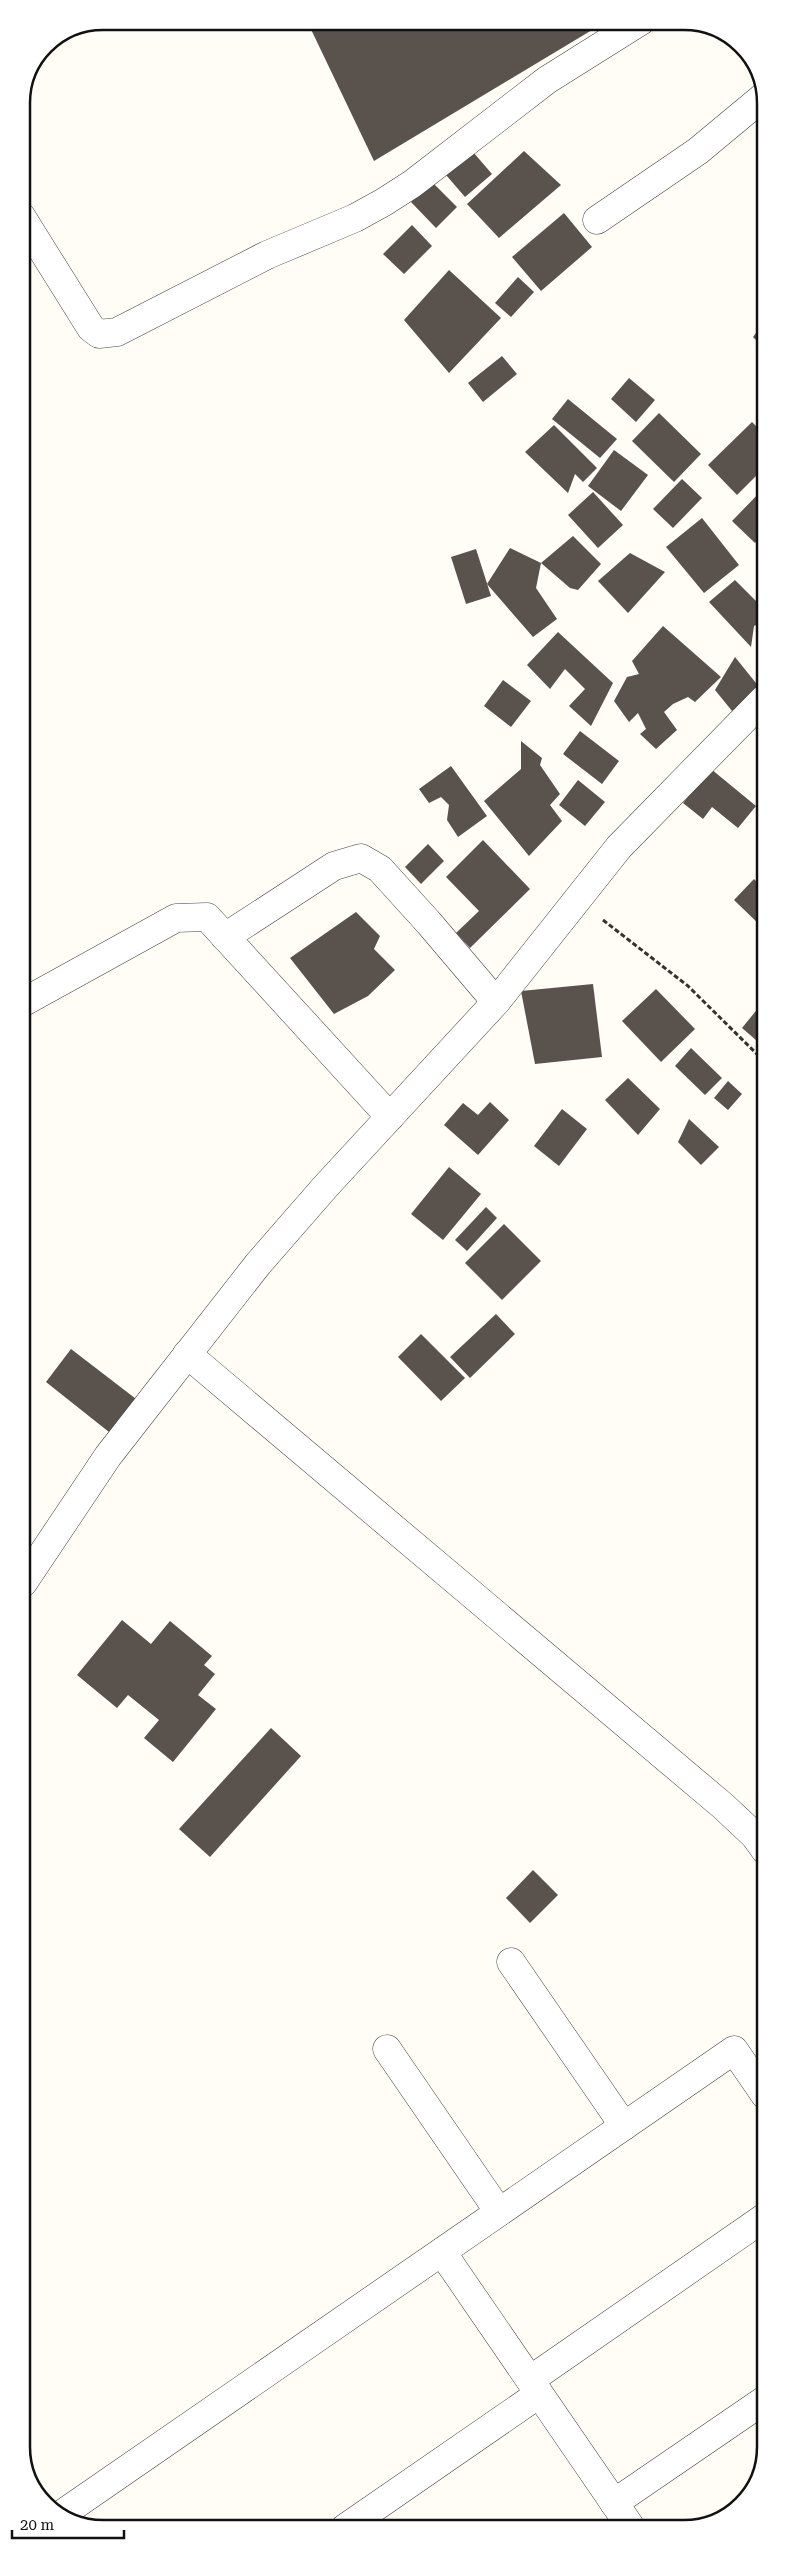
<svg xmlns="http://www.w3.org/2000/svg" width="787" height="2550" viewBox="0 0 787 2550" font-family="'Roboto Serif',serif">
<rect width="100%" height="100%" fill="#fffdf5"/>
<g fill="#5a524d">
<path d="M307,21H607L374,161Z"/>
<path d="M467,145L492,174L465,197L440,168Z"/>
<path d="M524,151L561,185L499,238L467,204Z"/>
<path d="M432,182L457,207L436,228L411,202Z"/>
<path d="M564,213L592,247L541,291L512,257Z"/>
<path d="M412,225L432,246L404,274L383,254Z"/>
<path d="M449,270L501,318L449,373L404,320Z"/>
<path d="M518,277L534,292L511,317L495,303Z"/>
<path d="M763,324V347L753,337Z"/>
<path d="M502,356L517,374L483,402L468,383Z"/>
<path d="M629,378L655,400L636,422L611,399Z"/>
<path d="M568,399L617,439L600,458L552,419Z"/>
<path d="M659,413L701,454L674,482L632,441Z"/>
<path d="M752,422L763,433V469L737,495L708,465Z"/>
<path d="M554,425L597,468L583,482L575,474L568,493L525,452Z"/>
<path d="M614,450L648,475L621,511L588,486Z"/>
<path d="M682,479L702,498L673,528L653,509Z"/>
<path d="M764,488V533L755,543L732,521Z"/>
<path d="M593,492L623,525L598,548L568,515Z"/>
<path d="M702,518L739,565L704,593L666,547Z"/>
<path d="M573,536L601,564L578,590L570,588L541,563Z"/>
<path d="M510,548L541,563L536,588L557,619L533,637L487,584Z"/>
<path d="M476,549L491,596L466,604L451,557Z"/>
<path d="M630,553L665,572L628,613L598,581Z"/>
<path d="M735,580L764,609V621L754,626L751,647L709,602Z"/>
<path d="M663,626L721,677L695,702L688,697L673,704L664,712L677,730L656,749L640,734L646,729L638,713L629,722L614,701L627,677L639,674L632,661Z"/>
<path d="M558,632L613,683L591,726L569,706L585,689L565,669L550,689L527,665Z"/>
<path d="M735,657L764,693V721L750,733L715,690Z"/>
<path d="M503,680L531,701L511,727L484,706Z"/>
<path d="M580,731L619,761L602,784L563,754Z"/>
<path d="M521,741L542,758L540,765L560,794L550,805L562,821L529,856L484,801L521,769Z"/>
<path d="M451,766L487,816L458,837L447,820L449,805L441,797L429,803L419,789Z"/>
<path d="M711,769L756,806L738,828L712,807L703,819L683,803Z"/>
<path d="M578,780L605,802L585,826L559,805Z"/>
<path d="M483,840L530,889L470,948L456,933L479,911L446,877Z"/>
<path d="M428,844L444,861L421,884L405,867Z"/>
<path d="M754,879L764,889V929L734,900Z"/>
<path d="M356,912L380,936L374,949L395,970L368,996L334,1014L290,958Z"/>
<path d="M593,984L602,1057L535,1064L521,991Z"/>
<path d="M656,989L695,1029L661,1062L622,1021Z"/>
<path d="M764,1001V1047L742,1028Z"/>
<path d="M691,1048L722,1078L705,1095L675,1066Z"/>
<path d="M628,1078L660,1109L638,1135L605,1100Z"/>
<path d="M728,1081L742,1094L728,1110L714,1098Z"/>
<path d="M490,1102L509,1120L478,1155L444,1125L463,1103L478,1115Z"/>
<path d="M562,1109L587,1129L559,1166L534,1146Z"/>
<path d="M689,1119L719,1147L701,1165L678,1142Z"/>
<path d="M449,1167L481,1194L443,1240L411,1214Z"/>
<path d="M486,1207L497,1218L467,1251L455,1240Z"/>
<path d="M504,1224L541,1261L502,1300L465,1263Z"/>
<path d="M496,1314L515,1334L470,1378L450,1357Z"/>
<path d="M421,1334L465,1378L441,1401L398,1357Z"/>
<path d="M71,1349L140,1402L114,1436L46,1382Z"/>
<path d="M122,1620L151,1644L170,1621L212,1656L204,1665L215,1674L198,1695L216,1709L173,1762L144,1738L159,1720L128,1695L117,1708L77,1675Z"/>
<path d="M271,1728L301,1756L210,1857L179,1829Z"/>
<path d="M533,1870L558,1895L530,1923L506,1898Z"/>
</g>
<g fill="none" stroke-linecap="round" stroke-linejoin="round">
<g stroke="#444" stroke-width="29">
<g id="minor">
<path d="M21,216L91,328L99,334L117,332L267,255L355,218L384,202L412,184L547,80L641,21"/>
<path d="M597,220L698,151L763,97"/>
<path d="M225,937L334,866L361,858L380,869L429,923L496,1002"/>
<path d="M22,1003L176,918L207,917L390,1117"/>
<path d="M187,1354L723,1806L755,1836L765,1850"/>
<path d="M23,1583L108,1456L258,1264L326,1186L496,1002L619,847L764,699"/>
<path d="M511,1962L624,2126"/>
<path d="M387,2049L499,2212"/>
<path d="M442,2252L630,2526"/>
<path d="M530,2380L765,2217"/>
<path d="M614,2503L766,2399"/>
<path d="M62,2514L734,2050L765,2095"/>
<path d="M345,2528L539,2394"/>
</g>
</g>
<path stroke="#333" stroke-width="3" stroke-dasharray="5 2.5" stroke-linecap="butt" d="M603,920L688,986L764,1061"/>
<use href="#minor" stroke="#fff" stroke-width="28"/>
</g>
<path d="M0 0H787V2550H0ZM103 30H684A73 73 0 0 1 757 103V2447A73 73 0 0 1 684 2520H103A73 73 0 0 1 30 2447V103A73 73 0 0 1 103 30Z" fill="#fff" fill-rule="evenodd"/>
<path fill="none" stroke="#111" stroke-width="2.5" d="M103 30H684A73 73 0 0 1 757 103V2447A73 73 0 0 1 684 2520H103A73 73 0 0 1 30 2447V103A73 73 0 0 1 103 30Z"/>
<path d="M12 2530v8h112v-8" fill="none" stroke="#111111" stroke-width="2.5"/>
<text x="20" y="2530" font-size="15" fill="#111111" stroke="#ffffff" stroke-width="4" paint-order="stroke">20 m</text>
</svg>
